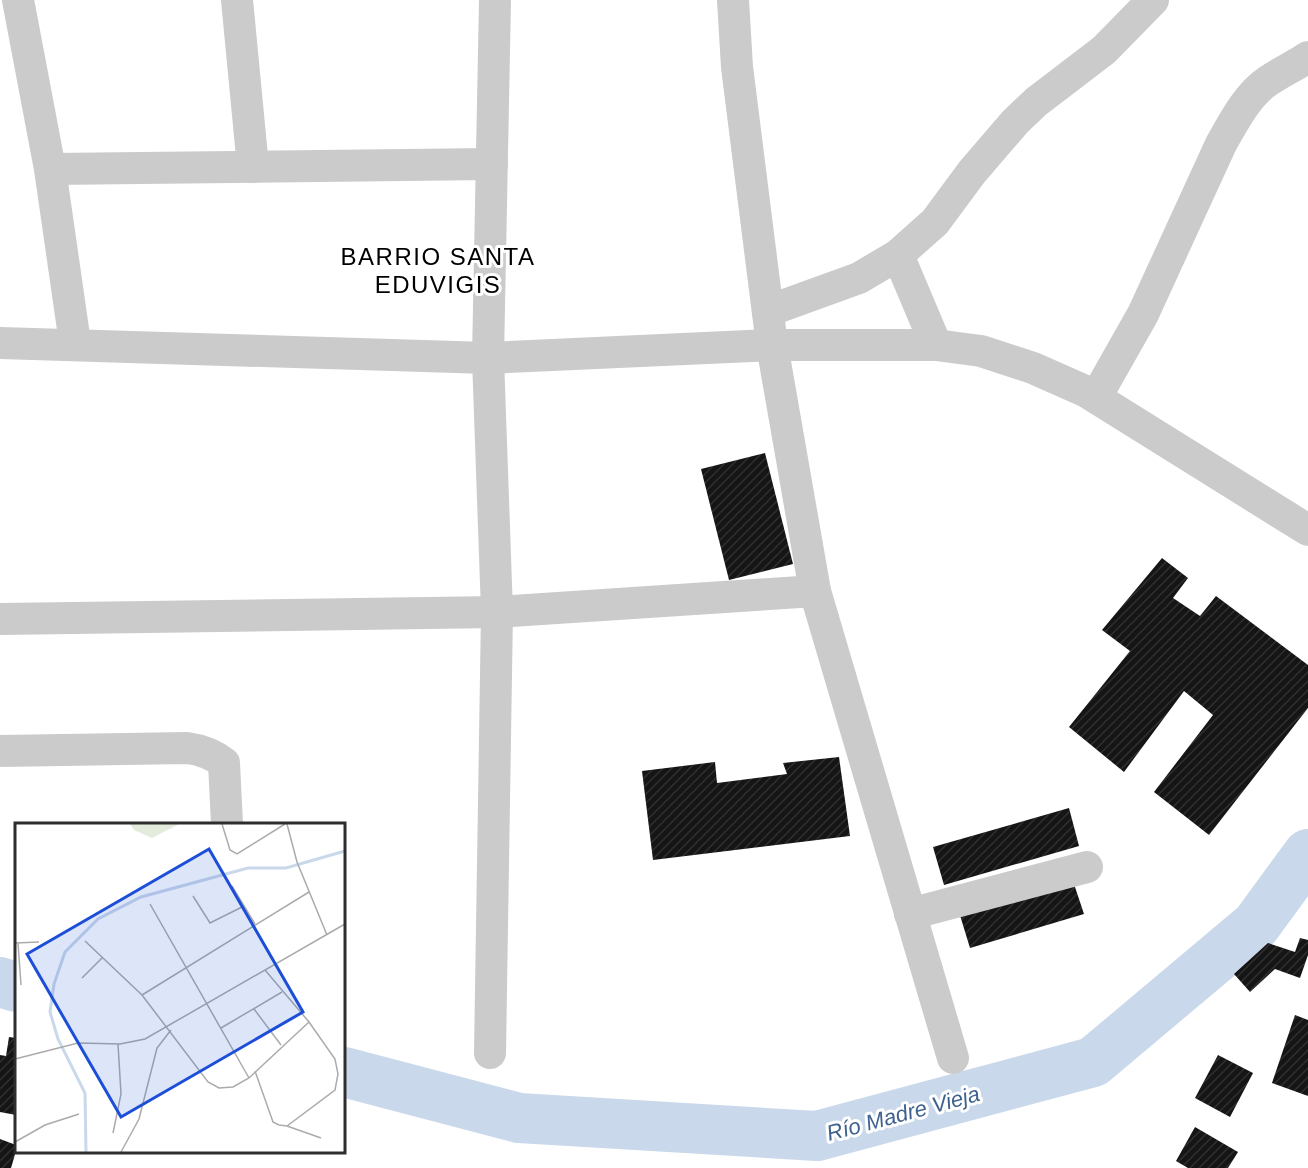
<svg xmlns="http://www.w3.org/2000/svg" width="1308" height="1168" viewBox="0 0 1308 1168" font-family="Helvetica,sans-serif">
<defs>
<pattern id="building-hatch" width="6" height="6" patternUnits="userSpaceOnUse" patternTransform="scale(1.5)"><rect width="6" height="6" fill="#151515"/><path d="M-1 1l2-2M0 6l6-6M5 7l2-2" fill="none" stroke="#2f2f2f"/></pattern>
</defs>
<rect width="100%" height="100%" fill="#fff"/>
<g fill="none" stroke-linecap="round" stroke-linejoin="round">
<g stroke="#c9d8ea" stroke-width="50">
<path d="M0,982L16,987"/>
<path d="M344,1072L519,1118L817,1136L1093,1062L1256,925L1308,854"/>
</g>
</g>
<g fill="url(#building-hatch)">
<path d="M765,453L793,564L729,580L701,469Z"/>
<path d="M1162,558L1188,578L1173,598L1200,616L1216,596L1308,665V708L1209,835L1154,792L1213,715L1184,691L1124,772L1069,727L1130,651L1102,630Z"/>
<path d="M839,757L850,836L653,860L642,771L715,762L717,783L787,774L783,763Z"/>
<path d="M1069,808L1079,846L944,885L933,847Z"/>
<path d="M1072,878L1084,914L970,948L959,912Z"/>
<path d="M1300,938L1308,940V955L1300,978L1275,969L1250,992L1234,974L1268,943L1295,952Z"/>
<path d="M1295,1015L1308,1020V1096L1272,1083Z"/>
<path d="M9,1037L16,1038V1115L0,1112V1055L6,1056Z"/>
<path d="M1218,1055L1253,1073L1230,1117L1195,1098Z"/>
<path d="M1195,1127L1238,1152L1228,1168H1188L1176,1161Z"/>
<path d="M0,1139L16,1145V1151L11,1168H0Z"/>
</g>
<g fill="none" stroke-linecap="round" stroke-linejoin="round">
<g stroke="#cbcbcb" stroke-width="32">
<path d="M18,0L50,169L75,343"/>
<path d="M237,0L253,167"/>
<path d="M733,0L737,67L772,345L815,591L953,1058"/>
<path d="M50,169L492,164"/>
<path d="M898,255L936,345"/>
<path d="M768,311L859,278L898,255L935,222L972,172L1015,122L1036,102L1104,50L1153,0"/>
<path d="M0,343L488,358L772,345H936L981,351L1033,368L1085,391L1308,530"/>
<path d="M1096,397L1143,314L1221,144C1233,123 1247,95 1268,81C1281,72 1295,66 1308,57"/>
<path d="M0,619L497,612L815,591"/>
<path d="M0,751L187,748C202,750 213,754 224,763L227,824"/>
<path d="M910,914L1087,867"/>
<path d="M490,1053L497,612L488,358L495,0"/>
</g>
</g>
<g text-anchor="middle" stroke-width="6" stroke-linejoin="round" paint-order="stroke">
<g font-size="22" font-style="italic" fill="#3f618e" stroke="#fff">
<text transform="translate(903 1113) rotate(-15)" y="8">Río Madre Vieja</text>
</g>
<g font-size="24" letter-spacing="1.5" fill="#000" stroke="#fff">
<text x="438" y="265">BARRIO SANTA<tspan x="438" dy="28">EDUVIGIS</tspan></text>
</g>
</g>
<g transform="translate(15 823)">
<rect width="330" height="330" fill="#fff"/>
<path d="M115,1H164L137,15L119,7Z" fill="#e2ebdc"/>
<path fill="none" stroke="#c9d8ea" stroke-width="3" d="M71,329L70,270L43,216L35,189L39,161L50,129L83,96L126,74L233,45H271L330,28"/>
<path fill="none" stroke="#ababab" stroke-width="1.5" d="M207,1L215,27L222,31L270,1M272,1L282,39L312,112M217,63L240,101M178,73L195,100L229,83M135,81L234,255M70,118L127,172L193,259L204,265L218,264L234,255L294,199L250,147M0,120L24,119M3,120L6,162M67,155L88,134M127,172L294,69M239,186L266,222M206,205L267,169M0,236L63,220L105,221L130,216L330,101M240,248L258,299L264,302L272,303L320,267L323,251L320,236L294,199M272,303L306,315M98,310L106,271L103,221M0,319L30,302L64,291M106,329L124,296L142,225L156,207"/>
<path fill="#1d4ed8" fill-opacity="0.15" stroke="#1d4ed8" stroke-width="3" d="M194,26L288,189L106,294L12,131Z"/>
<rect width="330" height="330" fill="none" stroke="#2e2e2e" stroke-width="3"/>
</g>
</svg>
